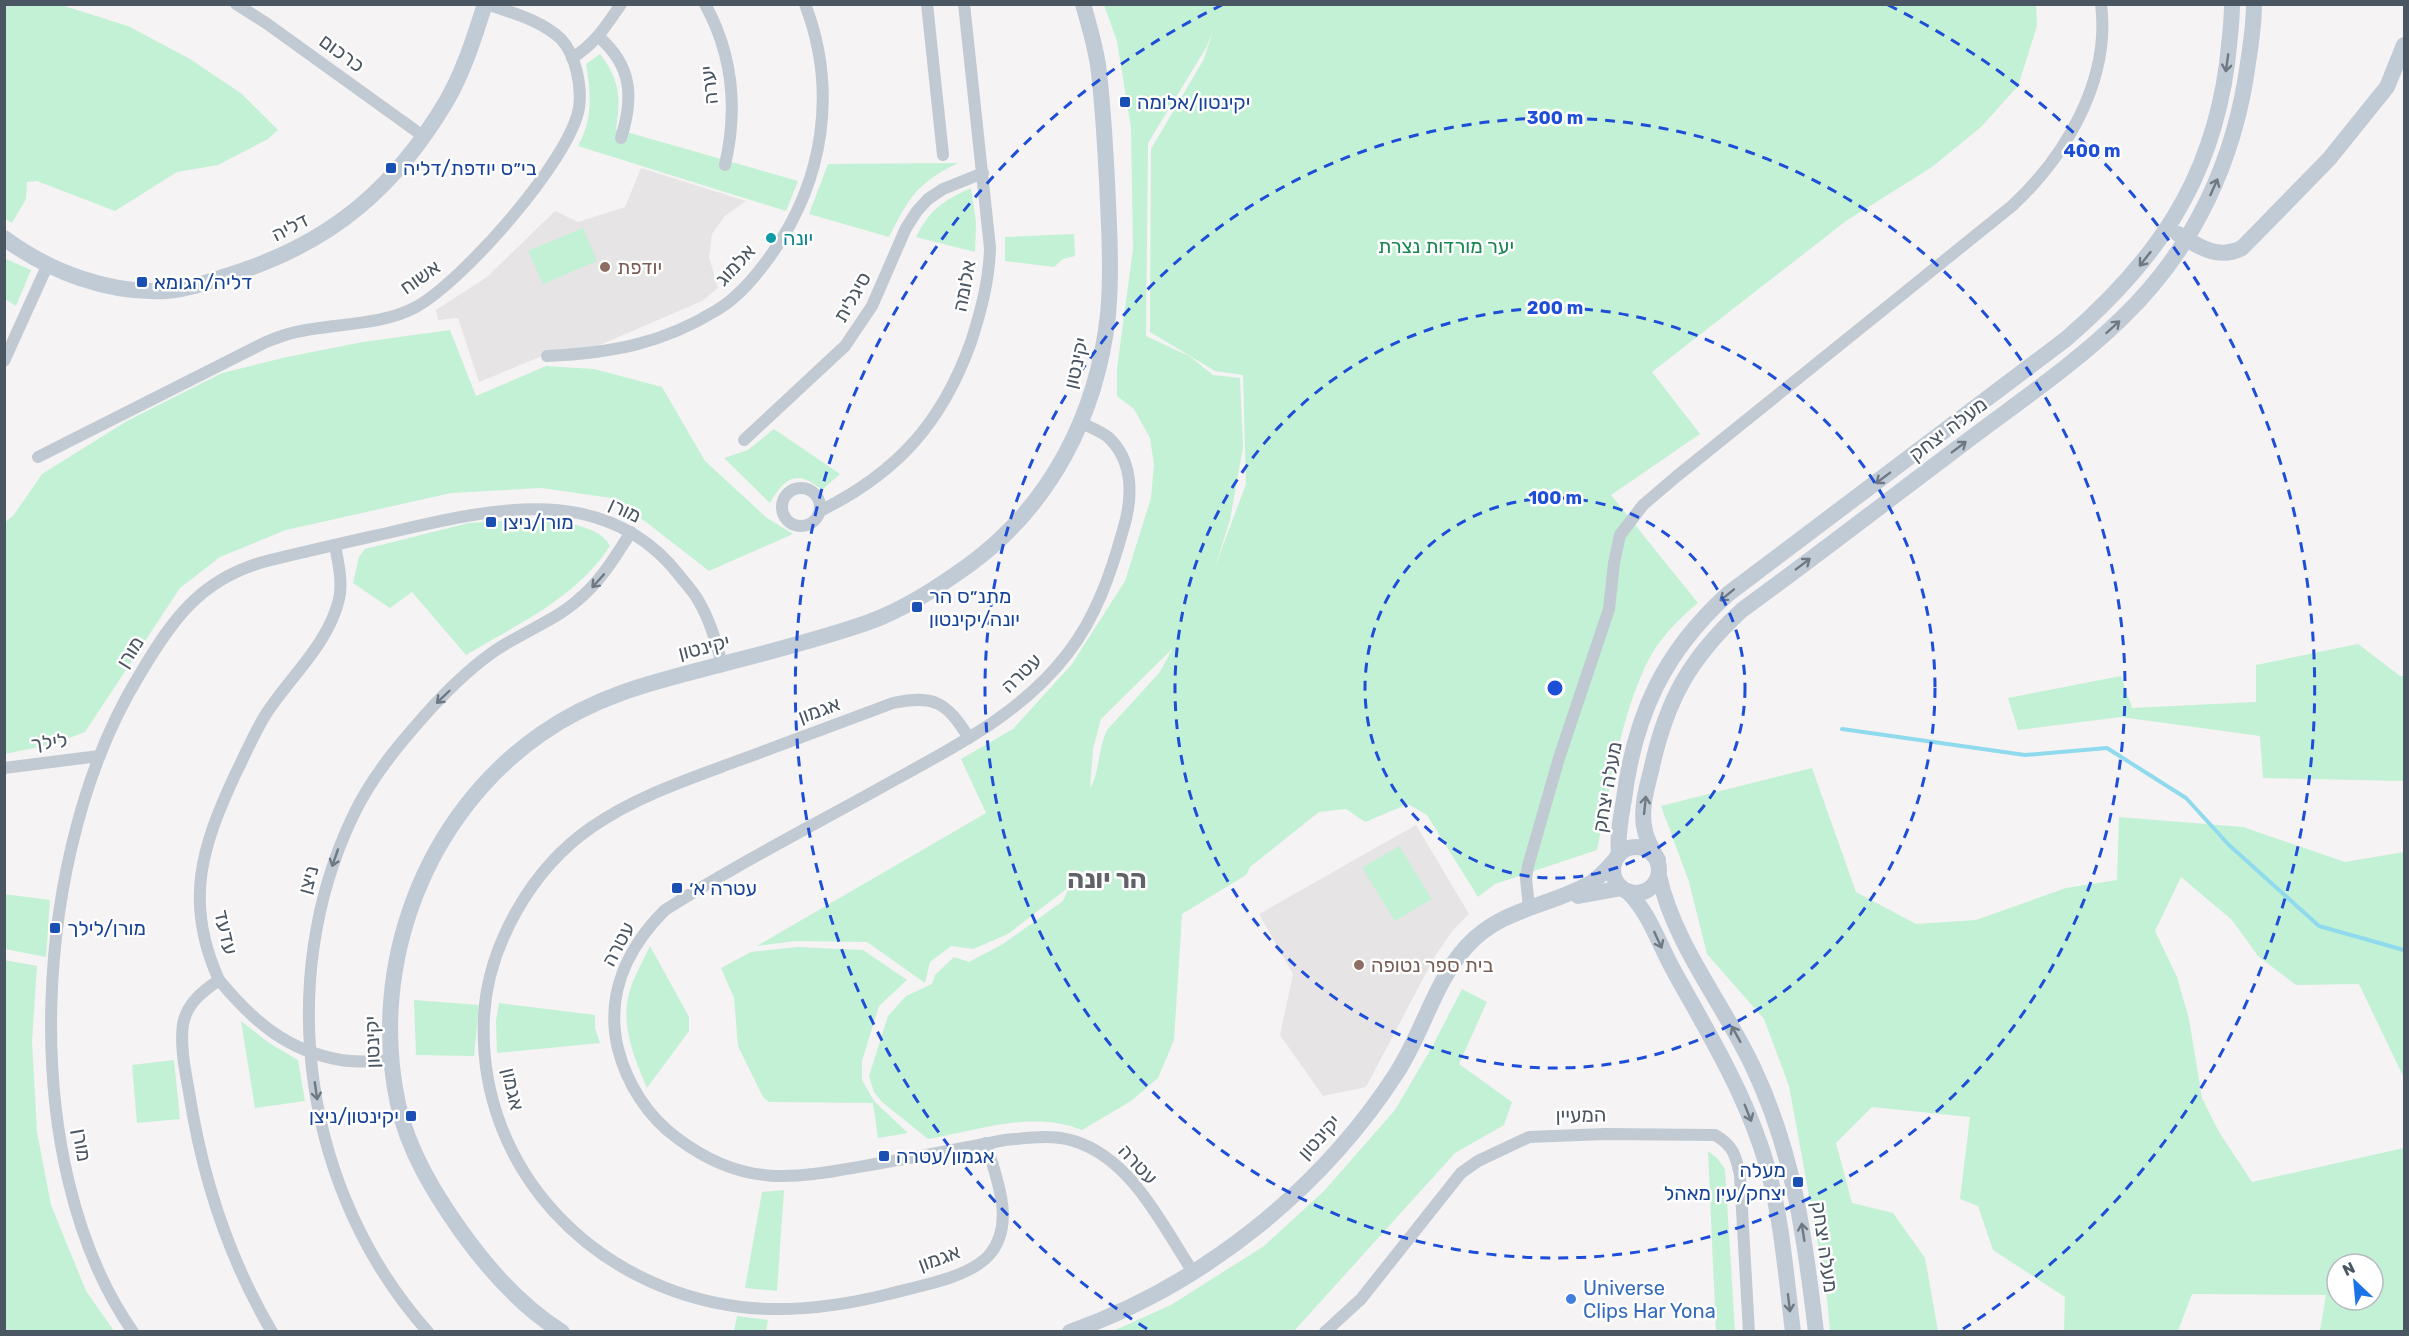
<svg xmlns="http://www.w3.org/2000/svg" width="2409" height="1336" viewBox="0 0 2409 1336" font-family="Rubik,'Noto Sans Hebrew',sans-serif">
<rect width="100%" height="100%" fill="#f5f3f3"/>
<g fill="#e6e4e5">
<path d="M641,168L746,201L725,216L712,234L709,257L718,288L702,301L593,348L554,351L479,382L458,318L438,320L436,310L487,277L555,211L578,222L625,207Z"/>
<path d="M1416,825L1469,914L1453,930L1435,956L1366,1087L1323,1096L1280,1035L1293,974L1259,914Z"/>
</g>
<g fill="#c3f1d5" fill-rule="evenodd">
<path d="M5,4L61,5L128,26L190,59L242,94L278,130L268,139L218,165L177,172L115,211L37,181L27,182L26,199L12,223L4,218Z"/>
<path d="M1217,4L1220,6L1221,4L2036,5L2037,26L2018,86L1981,127L1932,167L1846,221L1652,372L1700,434L1611,495L1698,603C1677,620 1656,642 1645,667C1619,724 1610,789 1597,850L1495,884L1478,897L1427,815L1408,804L1365,822L1346,809L1319,812L1250,867L1246,875L1182,914L1174,1040L1158,1078L1131,1101L1082,1130C1034,1110 978,1130 928,1139L882,1102L874,1092L869,1076L888,1016L906,996L932,984L935,975L954,957L969,962L1003,944L1063,901L1069,887L1008,934L973,949L951,946L930,962L925,983L867,942L796,941L757,946L986,813L961,759L1013,729L1072,664L1125,581L1151,498L1154,465L1150,438L1134,409L1117,396V369L1133,249L1131,128L1117,41L1104,5ZM1213,30L1204,59L1151,149L1150,332L1215,371L1243,375L1246,484L1215,567L1230,520L1243,447L1240,378L1213,375L1189,356L1146,336L1148,143L1206,48ZM1173,648L1160,672L1107,730C1098,749 1100,770 1090,789L1093,749L1101,719Z"/>
<path d="M600,54C620,80 621,98 616,129L798,181L786,211L578,146C593,120 591,93 586,64Z"/>
<path d="M958,163C917,183 909,197 889,237L809,214L828,164Z"/>
<path d="M971,188L976,222L975,252L916,237C929,210 944,200 971,188Z"/>
<path d="M583,228L597,261L543,284L528,251Z"/>
<path d="M1074,234L1075,256L1063,259L1054,267L1005,261V237Z"/>
<path d="M4,258L31,270L16,306L5,299Z"/>
<path d="M450,330L476,396L546,366L594,369L662,387L705,461L767,518L793,534L709,571L646,522L611,498L542,488L451,493L286,530L220,557L180,588L85,732L53,744L5,754V522L13,516L42,474L127,421L222,373L287,357L363,342Z"/>
<path d="M774,429L840,474L822,490C797,469 785,477 770,503L724,458L748,450Z"/>
<path d="M519,520C544,520 598,521 610,546C576,598 518,624 466,655L412,592L390,608L353,583L359,557L365,549L469,523Z"/>
<path d="M2358,644L2400,676H2404V781L2263,778L2260,736L2121,717L2018,730L2008,698L2121,676L2132,708L2256,702V665Z"/>
<path d="M1812,768L1856,892L1916,924L1976,920L2066,888L2117,880L2119,817L2243,827L2345,862L2404,852V1078L2359,984L2296,985L2258,956L2232,920L2181,877L2155,931L2177,977L2189,1019L2202,1098L2219,1132L2252,1182L2404,1148V1331H2320L2326,1295L2192,1294L2178,1331H2064L2065,1297L1993,1250L1978,1206L1960,1199L1970,1117L1872,1107L1836,1143L1852,1203L1893,1213L1925,1258L1938,1331H1830L1826,1288L1789,1086L1764,1019L1707,954L1689,882L1661,806ZM2337,1264H2373V1300H2337Z"/>
<path d="M1399,846L1432,899L1395,921L1362,868Z"/>
<path d="M4,894L50,900L46,957L5,949Z"/>
<path d="M650,946L689,1017V1031L647,1088C633,1055 618,1020 632,984C637,971 644,959 650,946Z"/>
<path d="M797,947L863,950L907,980L879,1006L862,1061V1080L874,1101L908,1133L878,1138L873,1103L769,1102L763,1097L738,1046L734,998L721,968L751,952Z"/>
<path d="M4,960L37,966L32,1041L37,1132L51,1205L86,1291L114,1331H5Z"/>
<path d="M1462,989L1487,1002L1459,1064L1512,1102L1504,1125L1455,1153L1294,1331H1113L1171,1305L1264,1246L1324,1191L1395,1110L1432,1047Z"/>
<path d="M414,1000L479,1005L474,1056L416,1055Z"/>
<path d="M499,1003L595,1015V1028L600,1043L497,1053L496,1021Z"/>
<path d="M241,1021L269,1043L298,1060L305,1101L255,1108Z"/>
<path d="M174,1060L180,1119L137,1123L132,1065Z"/>
<path d="M1708,1151L1717,1158L1725,1169L1735,1331H1716Z"/>
<path d="M784,1190L777,1291L745,1288L762,1192Z"/>
<path d="M737,1316L768,1320L766,1331H734Z"/>
</g>
<g fill="none" stroke-linecap="round" stroke-linejoin="round">
<path stroke="#90daee" stroke-width="4" d="M1842,729L2025,755L2107,748L2186,798L2229,845L2319,926L2404,950"/>
<g stroke="#c1cad2" stroke-width="12">
<path d="M236,4L266,23L423,136"/>
<path d="M705,4C733,55 738,109 725,165"/>
<path d="M927,4L943,155"/>
<path d="M599,37C632,66 634,97 621,138"/>
<path d="M572,58C595,44 606,26 621,4"/>
<path d="M547,356C611,353 662,344 717,310C739,297 756,276 771,255C824,181 838,90 805,4"/>
<path d="M4,361L48,264"/>
<path d="M1080,422C1089,427 1100,431 1108,437C1134,461 1133,498 1123,530C1111,573 1096,617 1068,653C1024,711 960,744 898,778C820,822 740,862 665,910C627,948 605,995 618,1049C627,1084 648,1117 677,1138C746,1190 796,1178 876,1164C919,1157 962,1148 1005,1140C1028,1138 1052,1134 1074,1141C1132,1159 1162,1225 1193,1272"/>
<path d="M744,440L845,346L872,306L906,228L917,211L928,199L943,189L983,173"/>
<path d="M38,457L266,342C276,338 286,334 296,332C335,323 381,326 416,307C463,281 570,160 579,108C582,87 576,55 561,39C541,20 512,13 487,4"/>
<circle cx="801" cy="507" r="19"/>
<path d="M820,511C897,473 942,423 971,342C981,311 989,281 990,248L964,4"/>
<path d="M969,738C947,703 935,694 893,703C842,722 791,741 740,760C689,779 637,796 592,827C532,868 488,945 484,1016C476,1169 594,1289 741,1307C791,1313 841,1306 889,1294C918,1286 970,1278 990,1254C1016,1223 996,1177 986,1143"/>
<path d="M4,768L99,756"/>
<path d="M1529,907L1526,879L1528,866L1559,758L1609,609L1614,563L1620,535L1643,505L1677,476L2012,206C2065,157 2111,80 2101,4"/>
<path d="M219,980C253,1021 287,1051 341,1060C358,1063 376,1061 393,1060"/>
<path d="M133,1332C13,1160 33,847 140,674C172,620 200,580 263,562C307,551 352,541 396,531C495,508 606,482 679,575C685,583 693,591 698,600C710,620 716,642 722,664"/>
<path d="M272,1332C229,1259 202,1176 189,1092C185,1070 180,1046 183,1024C187,1003 203,991 219,980C184,903 201,848 235,775C245,755 254,733 266,714C290,677 329,643 339,599C343,582 338,562 335,545"/>
<path d="M428,1332C304,1193 273,983 353,816C372,775 405,737 435,704C453,685 474,665 496,650C523,632 554,621 578,600C601,581 615,557 631,532"/>
<path d="M1325,1332L1361,1299L1461,1173L1478,1161L1529,1137L1605,1134L1715,1135C1733,1145 1736,1156 1740,1175L1749,1332"/>
</g>
<g stroke="#c1cbd6" stroke-width="16">
<path d="M2178,234C2199,247 2218,260 2242,248L2329,159L2387,87L2404,45"/>
<path d="M4,238C50,272 109,294 166,291C192,289 216,279 241,271C334,240 396,186 446,102C464,71 474,38 485,4"/>
<circle cx="1636" cy="870" r="23"/>
<path d="M1619,854C1617,836 1621,817 1624,799C1635,714 1664,652 1728,594L2066,339C2155,262 2211,183 2227,64C2229,44 2232,24 2232,4"/>
<path d="M1658,860C1653,851 1647,841 1645,831C1640,812 1646,790 1651,771C1666,701 1689,659 1742,610C1815,557 1887,501 1959,447C2014,405 2073,366 2122,318C2194,249 2235,160 2248,63C2251,44 2254,24 2254,4"/>
<path d="M1659,876C1675,946 1723,1003 1753,1067C1794,1153 1805,1239 1816,1332"/>
<path d="M1627,891C1650,913 1659,945 1675,973C1706,1029 1739,1083 1760,1144C1781,1203 1785,1269 1793,1332"/>
<path d="M1578,896L1622,888"/>
<path d="M562,1332C522,1307 488,1269 461,1231C434,1193 408,1150 398,1104C368,965 425,815 541,734C598,694 657,681 723,664C772,651 821,639 869,622C905,609 938,587 969,565C1051,505 1097,414 1108,315C1112,270 1109,226 1107,181C1105,143 1103,103 1098,65C1095,45 1089,25 1083,4"/>
<path d="M1070,1332C1202,1285 1320,1191 1396,1074C1423,1033 1434,982 1467,946C1502,908 1548,907 1591,883C1600,877 1607,869 1614,861"/>
</g>
</g>
<defs><path id="oneway-shaft" d="M-6 0H5M1.5-3L5.5 0L1.5 3" fill="none" stroke-width="1.6" stroke-linecap="round" stroke-linejoin="round" transform="scale(1.5)"/></defs>
<g stroke="#6e7984">
<use href="#oneway-shaft" transform="translate(2227 63) rotate(98)"/>
<use href="#oneway-shaft" transform="translate(2214 187) rotate(-66)"/>
<use href="#oneway-shaft" transform="translate(2145 259) rotate(128)"/>
<use href="#oneway-shaft" transform="translate(2113 327) rotate(-42)"/>
<use href="#oneway-shaft" transform="translate(1959 447) rotate(-37)"/>
<use href="#oneway-shaft" transform="translate(1883 478) rotate(143)"/>
<use href="#oneway-shaft" transform="translate(1803 564) rotate(-37)"/>
<use href="#oneway-shaft" transform="translate(1727 595) rotate(141)"/>
<use href="#oneway-shaft" transform="translate(1645 805) rotate(-84)"/>
<use href="#oneway-shaft" transform="translate(1658 940) rotate(65)"/>
<use href="#oneway-shaft" transform="translate(1736 1034) rotate(-119)"/>
<use href="#oneway-shaft" transform="translate(1748 1113) rotate(68)"/>
<use href="#oneway-shaft" transform="translate(1803 1232) rotate(-99)"/>
<use href="#oneway-shaft" transform="translate(1789 1303) rotate(83)"/>
</g>
<g stroke="#6e7983">
<use href="#oneway-shaft" transform="translate(598 581) rotate(132)"/>
<use href="#oneway-shaft" transform="translate(443 697) rotate(136)"/>
<use href="#oneway-shaft" transform="translate(335 858) rotate(109)"/>
<use href="#oneway-shaft" transform="translate(316 1091) rotate(82)"/>
</g>
<g fill="none" stroke="#1d4ed8" stroke-width="3" stroke-dasharray="10 8">
<circle cx="1555" cy="688" r="190"/>
<circle cx="1555" cy="688" r="380"/>
<circle cx="1555" cy="688" r="570"/>
<path d="M1147 1329A760 760 0 0 1 1222 5M1888 5A760 760 0 0 1 1963 1329"/>
</g>
<g fill="#1a4fb4" stroke="#fff" stroke-width="2">
<rect x="1119" y="96" width="12" height="12" rx="3"/>
<rect x="385" y="162" width="12" height="12" rx="3"/>
<rect x="136" y="276" width="12" height="12" rx="3"/>
<rect x="485" y="516" width="12" height="12" rx="3"/>
<rect x="911" y="601" width="12" height="12" rx="3"/>
<rect x="671" y="882" width="12" height="12" rx="3"/>
<rect x="49" y="922" width="12" height="12" rx="3"/>
<rect x="405" y="1110" width="12" height="12" rx="3"/>
<rect x="878" y="1150" width="12" height="12" rx="3"/>
<rect x="1792" y="1176" width="12" height="12" rx="3"/>
</g>
<circle fill="#0f9aa8" stroke="#fff" stroke-width="2" cx="771" cy="238" r="6"/>
<g fill="#8d6e63" stroke="#fff" stroke-width="2">
<circle cx="605" cy="267" r="6"/>
<circle cx="1359" cy="965" r="6"/>
</g>
<circle fill="#3f7fe0" stroke="#fff" stroke-width="2" cx="1571" cy="1299" r="6"/>
<g text-anchor="middle" stroke-width="5" stroke-linejoin="round" paint-order="stroke">
<g font-size="20" fill="#4a5661" stroke="#fff">
<text transform="translate(342 53) rotate(36)" y="7">כרכום</text>
<text transform="translate(709 85) rotate(-96)" y="7">יערה</text>
<text transform="translate(290 227) rotate(-27)" y="7">דליה</text>
<text transform="translate(735 265) rotate(-47)" y="7">אלמוג</text>
<text transform="translate(420 277) rotate(-35)" y="7">אשוח</text>
<text transform="translate(964 286) rotate(-79)" y="7">אלומה</text>
<text transform="translate(852 297) rotate(-60)" y="7">סיגלית</text>
<text transform="translate(1076 363) rotate(-77)" y="7">יקינטון</text>
<text transform="translate(1948 429) rotate(-37)" y="7">מעלה יצחק</text>
<text transform="translate(625 510) rotate(25)" y="7">מורן</text>
<text transform="translate(704 647) rotate(-14)" y="7">יקינטון</text>
<text transform="translate(130 652) rotate(-58)" y="7">מורן</text>
<text transform="translate(1021 673) rotate(-44)" y="7">עטרה</text>
<text transform="translate(819 710) rotate(-20)" y="7">אגמון</text>
<text transform="translate(49 742) rotate(-7)" y="7">לילך</text>
<text transform="translate(1607 787) rotate(-80)" y="7">מעלה יצחק</text>
<text transform="translate(308 880) rotate(-74)" y="7">ניצן</text>
<text transform="translate(226 932) rotate(77)" y="7">עדעד</text>
<text transform="translate(618 944) rotate(-62)" y="7">עטרה</text>
<text transform="translate(372 1042) rotate(-92)" y="7">יקינטון</text>
<text transform="translate(513 1089) rotate(77)" y="7">אגמון</text>
<text transform="translate(1581 1115) rotate(-1)" y="7">המעיין</text>
<text transform="translate(1319 1137) rotate(-48)" y="7">יקינטון</text>
<text transform="translate(82 1145) rotate(80)" y="7">מורן</text>
<text transform="translate(1138 1164) rotate(47)" y="7">עטרה</text>
<text transform="translate(1825 1247) rotate(82)" y="7">מעלה יצחק</text>
<text transform="translate(939 1258) rotate(-20)" y="7">אגמון</text>
</g>
<g font-size="20" fill="#164399" stroke="#fff" text-anchor="start">
<text x="1137" y="109">יקינטון/אלומה</text>
<text x="403" y="175">בי״ס יודפת/דליה</text>
<text x="154" y="289">דליה/הגומא</text>
<text x="503" y="529">מורן/ניצן</text>
<text x="929" y="603">מתנ״ס הר<tspan x="929" dy="23">יונה/יקינטון</tspan></text>
<text x="689" y="895">עטרה א׳</text>
<text x="67" y="935">מורן/לילך</text>
<text x="399" y="1123" text-anchor="end">יקינטון/ניצן</text>
<text x="896" y="1163">אגמון/עטרה</text>
<text x="1786" y="1177" text-anchor="end">מעלה<tspan x="1786" dy="23">יצחק/עין מאהל</tspan></text>
</g>
<g font-size="20" fill="#0d838f" stroke="#fff" text-anchor="start">
<text x="783" y="245">יונה</text>
</g>
<g font-size="20" fill="#17864f" stroke="#fff">
<text x="1446" y="253">יער מורדות נצרת</text>
</g>
<g font-size="20" fill="#785e54" stroke="#fff" text-anchor="start">
<text x="617" y="274">יודפת</text>
<text x="1371" y="972">בית ספר נטופה</text>
</g>
<g font-size="20" fill="#366cbe" stroke="#fff" text-anchor="start">
<text x="1583" y="1295">Universe<tspan x="1583" dy="23">Clips Har Yona</tspan></text>
</g>
<g font-size="26" font-weight="bold" fill="#5f6368" stroke="#fff">
<text x="1107" y="888">הר יונה</text>
</g>
</g>
<circle cx="1555" cy="688" r="9" fill="#1d4ed8" stroke="#fff" stroke-width="3"/>
<g font-size="18" text-anchor="middle" font-weight="bold" fill="#1d4ed8" stroke="#fff" stroke-width="5" stroke-linejoin="round" paint-order="stroke">
<text x="1555" y="124">300 m</text>
<text x="2092" y="157">400 m</text>
<text x="1555" y="314">200 m</text>
<text x="1555" y="504">100 m</text>
</g>
<rect width="2409" height="1336" fill="none" stroke="#4a5661" stroke-width="12"/>
<g transform="translate(2355 1282) rotate(334)"><circle r="28" fill="#ffffff" stroke="#b7bbc0" stroke-width="1.5"/>
<path d="M0-4.5L10 22L0 15L-10 22Z" fill="#1a73e8"/>
<text y="-9" font-size="16" font-weight="bold" text-anchor="middle" fill="#4a5661">N</text>
</g>
</svg>
